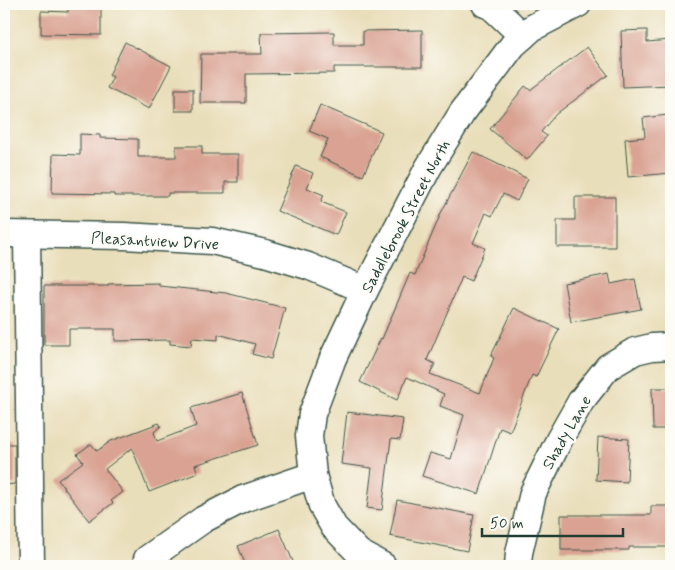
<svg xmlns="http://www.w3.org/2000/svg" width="675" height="570" viewBox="0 0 675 570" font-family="Mynerve,sans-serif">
<rect width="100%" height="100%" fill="#fdfcf7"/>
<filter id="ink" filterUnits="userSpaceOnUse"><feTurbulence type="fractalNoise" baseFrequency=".02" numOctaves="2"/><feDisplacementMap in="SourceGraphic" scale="10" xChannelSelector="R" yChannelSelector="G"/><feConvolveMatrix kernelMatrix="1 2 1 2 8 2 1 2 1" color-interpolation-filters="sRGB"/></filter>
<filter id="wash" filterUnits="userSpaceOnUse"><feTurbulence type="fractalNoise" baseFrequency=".0096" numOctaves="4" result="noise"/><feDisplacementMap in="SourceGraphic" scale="20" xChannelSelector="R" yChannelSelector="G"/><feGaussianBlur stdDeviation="1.12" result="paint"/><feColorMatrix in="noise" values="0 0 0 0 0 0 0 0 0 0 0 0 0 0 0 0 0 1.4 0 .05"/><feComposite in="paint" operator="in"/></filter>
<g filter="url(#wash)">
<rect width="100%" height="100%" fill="#e9deba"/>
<g id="blocks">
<g fill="#d9a292">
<path d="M68,4H101V35L41,34V11L68,12Z"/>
<path d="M422,30V67H334V73L246,74V103H200L201,54H262L261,33L334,32V45H363V31Z"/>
<path d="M647,30V42L671,40V85L623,87L621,31Z"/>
<path d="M125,42L171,66L149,109L107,88L113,77L109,75Z"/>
<path d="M587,47L608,75L556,114L541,132L547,136L527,160L490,129L525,86L530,90Z"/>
<rect x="175" y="89" width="18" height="22"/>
<path d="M320,105L382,132L363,176L320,157L328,139L309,131Z"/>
<path d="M668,115L671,147V173L628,177L625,139L645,137L643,118Z"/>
<path d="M80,134L100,135V138L138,139V157H176V146H202V154H238V182H225V193H168V196H114V194L52,193L53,154L80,155Z"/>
<path d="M473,152L528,179L517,201L503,194L492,216L486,213L473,243L485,248L471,281L462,277L427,360L435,364L430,374L480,393L494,358L491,356L514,308L559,329L536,377L532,375L510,432L500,428L479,494L422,476L430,453L451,459L464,415L440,406L444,394L407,377L397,400L360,382L381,338L382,339L410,273L415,275L441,213Z"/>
<path d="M296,166L313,173L307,188L324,195L321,202L346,212L336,235L277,211Z"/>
<path d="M575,197H615V247H557V220H575Z"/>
<path d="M609,274L611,284L635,279L641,309L571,322L564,283Z"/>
<path d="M159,283V286L226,293L285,308L271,359L252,354L255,344L218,334V340L192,338L191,346L170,344V340L115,341V329H69V345H44V286H108V284Z"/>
<path d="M652,388H671V429H653Z"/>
<path d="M242,393L258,445L195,465L198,473L149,492L132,448L105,469L123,492L111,501L113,503L89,521L58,480L83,462L77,454L91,444L97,451L111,441L159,423L161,426L154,432L157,441L196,426L191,408Z"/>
<path d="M347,412L403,419L400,440L391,439L382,510L367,508L372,468L341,464Z"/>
<path d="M598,437L629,439L627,482L596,480Z"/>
<path d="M4,444H15V484L4,485Z"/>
<path d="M397,500L474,515L467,551L390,536Z"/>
<path d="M651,506H671V547H629V550H561V515H651Z"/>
<path d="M279,529L295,566H246L238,546Z"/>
</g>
</g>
</g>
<g filter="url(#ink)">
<use href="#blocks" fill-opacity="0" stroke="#3d5548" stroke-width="1"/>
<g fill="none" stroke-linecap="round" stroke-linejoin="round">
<g stroke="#3d5548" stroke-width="29">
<g id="minor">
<path d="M485,4L491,6L523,36"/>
<path d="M4,234L124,236L212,241L265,253L308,266L365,290"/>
<path d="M27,235L31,566"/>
<path d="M147,559L204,519L243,499L313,475"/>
<path d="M383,566L359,553L334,527L322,506L313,475L309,436L312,414L333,358L365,290L428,168L462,113L513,45L532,28L578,4"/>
<path d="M518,566L519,553L533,493L559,440L581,401L608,367L635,351L652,347L671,346"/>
</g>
</g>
<use href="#minor" stroke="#fff" stroke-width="26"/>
</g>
</g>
<g text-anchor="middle" stroke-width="5" stroke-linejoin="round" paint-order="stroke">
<g font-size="16" fill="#1f3d34" stroke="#fdfcf7">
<text transform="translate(405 216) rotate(-62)" y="6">Saddlebrook Street North</text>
<text transform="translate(155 240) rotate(3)" y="6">Pleasantview Drive</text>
<text transform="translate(566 432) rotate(-60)" y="6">Shady Lane</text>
</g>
</g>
<rect width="675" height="570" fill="none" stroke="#fdfcf7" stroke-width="20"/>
<path d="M482 528v8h141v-8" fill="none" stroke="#1f3d34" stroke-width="2.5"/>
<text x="490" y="528" font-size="15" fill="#1f3d34" stroke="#fdfcf7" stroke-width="4" paint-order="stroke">50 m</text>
</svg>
